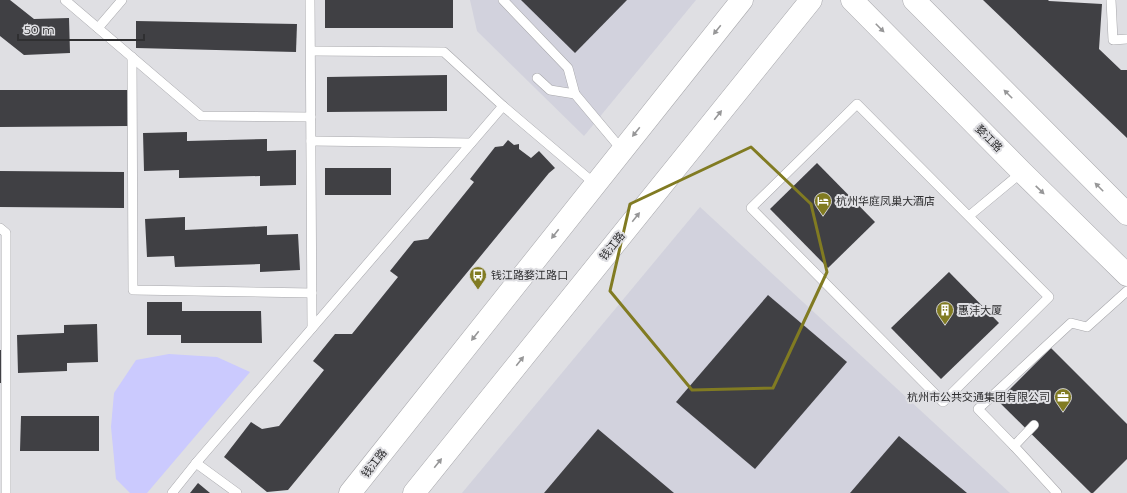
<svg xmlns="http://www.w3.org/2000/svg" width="1127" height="493" viewBox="0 0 1127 493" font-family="Montserrat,'Noto Sans SC',sans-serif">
<rect width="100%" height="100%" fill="#dfdfe3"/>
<g fill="#d2d2dd">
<path d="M470,0H696L584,136L477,31Z"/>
<path d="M700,207L1010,493H462Z"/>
</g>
<path fill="#cbcafe" d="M169,354L217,357L250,372L147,493H130L116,479L111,427L114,393L136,360Z"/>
<g fill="#404044">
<path d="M0,0H10L34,19L69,18L70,53L24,55L0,36Z"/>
<rect x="325" y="0" width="128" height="28"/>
<path d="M521,0H627L575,53Z"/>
<path d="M983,0H1048L1049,1L1102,4L1099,49L1121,70H1127V138Z"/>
<path d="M136,21L297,24L296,52L136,48Z"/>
<path d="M447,75V111L327,112V77Z"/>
<path d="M0,90H128V126L0,127Z"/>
<path d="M187,132V141L267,139V151L296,150V185L260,186V176L179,178V170L144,171L143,133Z"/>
<path d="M508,140L514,145L519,144V149L531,158L539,151L555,168L549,173L288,490L267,492L224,457L251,422L262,429L279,426L324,370L313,361L335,334H352L398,277L390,271L414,241L428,239L474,182L470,179L495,147L503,146Z"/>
<path d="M817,163L875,222L828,268L770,209Z"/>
<rect x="325" y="168" width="66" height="27"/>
<path d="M0,171L124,172V208L0,207Z"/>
<path d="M185,217V230L267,226V235L298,234L300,270L260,272V264L175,267L174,256L147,257L145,219Z"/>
<path d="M949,272L999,323L941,379L891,328Z"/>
<path d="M768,295L847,362L755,469L676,402Z"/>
<path d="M147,302H182V311H261L262,343H181V335H147Z"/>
<path d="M97,324L98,362L67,363V371L18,373L17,335L64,333V325Z"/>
<path d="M1051,348L1127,424V459L1093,493H1091L998,401Z"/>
<rect x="0" y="350" width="1" height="33"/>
<path d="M21,416H99V451H20Z"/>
<path d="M598,429L674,493H544Z"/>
<path d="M899,436L967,493H850Z"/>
<path d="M198,483L210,493H190Z"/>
</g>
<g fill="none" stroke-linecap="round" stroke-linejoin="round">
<g stroke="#a7a7ab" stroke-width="10">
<g id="service">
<path d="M65,0L201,116L311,117"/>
<path d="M310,0L312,328"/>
<path d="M503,0L568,68L575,94L622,150"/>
<path d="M1111,0L1113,40L1127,39"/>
<path d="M98,28L122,0"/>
<path d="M311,51L444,52L503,106"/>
<path d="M132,57L133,290L312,293"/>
<path d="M537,78L550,90L575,94"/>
<path d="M857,104L1049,297L943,402L751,208Z"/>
<path d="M311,141L471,143"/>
<path d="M969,216L1022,172"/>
<path d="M0,228L6,233V493"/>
<path d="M1034,425L1014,446L1057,493"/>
<path d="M1014,446L978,409L1071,323L1087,327L1127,291"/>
<path d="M196,463L503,106L595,184"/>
<path d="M172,493L196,463L237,493"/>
</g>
</g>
<g stroke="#a7a7ab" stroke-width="23">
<g id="secondary">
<path d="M852,0L1022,172L1127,275"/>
<path d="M914,0L1127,214"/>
<path d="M350,493L742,0"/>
<path d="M414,493L811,0"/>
</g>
</g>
<use href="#service" stroke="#fff" stroke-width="9"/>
<use href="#secondary" stroke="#fff" stroke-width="22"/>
</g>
<defs><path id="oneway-solid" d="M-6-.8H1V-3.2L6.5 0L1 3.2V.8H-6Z"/></defs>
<g fill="#979798">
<use href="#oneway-solid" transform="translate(880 28) rotate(45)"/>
<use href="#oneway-solid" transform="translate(717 30) rotate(129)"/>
<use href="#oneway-solid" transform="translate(1008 94) rotate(-135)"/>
<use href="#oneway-solid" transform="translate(718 115) rotate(-51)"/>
<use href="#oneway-solid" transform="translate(636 132) rotate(129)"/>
<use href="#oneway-solid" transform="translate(1099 187) rotate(-135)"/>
<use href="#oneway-solid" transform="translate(1040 190) rotate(44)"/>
<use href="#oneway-solid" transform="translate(636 217) rotate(-51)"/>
<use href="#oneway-solid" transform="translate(555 234) rotate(128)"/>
<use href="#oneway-solid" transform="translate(475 336) rotate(128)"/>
<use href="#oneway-solid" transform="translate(520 361) rotate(-51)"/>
<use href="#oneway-solid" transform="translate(438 463) rotate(-51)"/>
</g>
<path fill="none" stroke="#817b22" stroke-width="3" stroke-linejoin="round" d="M751,147L811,204L827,272L773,388L692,390L610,291L630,204Z"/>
<defs>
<g id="hotel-pin" transform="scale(0.9)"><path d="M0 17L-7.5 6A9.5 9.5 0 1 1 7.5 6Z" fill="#817b22" stroke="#dfdfe3"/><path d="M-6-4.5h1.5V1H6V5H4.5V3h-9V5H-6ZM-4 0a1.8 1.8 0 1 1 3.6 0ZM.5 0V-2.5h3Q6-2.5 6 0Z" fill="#fff"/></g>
<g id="bus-pin" transform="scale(0.9)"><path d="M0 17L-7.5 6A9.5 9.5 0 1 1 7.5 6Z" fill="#817b22" stroke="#dfdfe3"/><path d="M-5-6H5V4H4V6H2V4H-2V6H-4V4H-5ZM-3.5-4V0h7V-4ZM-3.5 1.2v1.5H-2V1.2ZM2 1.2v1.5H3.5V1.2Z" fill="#fff"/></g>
<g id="building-pin" transform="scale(0.9)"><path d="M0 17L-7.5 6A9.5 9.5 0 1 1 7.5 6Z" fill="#817b22" stroke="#dfdfe3"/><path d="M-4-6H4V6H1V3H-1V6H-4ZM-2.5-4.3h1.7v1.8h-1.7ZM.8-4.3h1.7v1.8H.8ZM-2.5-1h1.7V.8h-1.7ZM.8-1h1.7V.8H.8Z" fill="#fff"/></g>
<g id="office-pin" transform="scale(0.9)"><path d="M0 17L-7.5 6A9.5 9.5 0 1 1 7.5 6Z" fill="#817b22" stroke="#dfdfe3"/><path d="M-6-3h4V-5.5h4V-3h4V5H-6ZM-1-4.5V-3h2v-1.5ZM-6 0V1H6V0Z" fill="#fff"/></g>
</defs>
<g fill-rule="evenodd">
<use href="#hotel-pin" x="823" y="201"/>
<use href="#bus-pin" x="478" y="275"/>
<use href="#building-pin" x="945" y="310"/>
<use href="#office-pin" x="1063" y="397"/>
</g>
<g text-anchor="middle" stroke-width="4" stroke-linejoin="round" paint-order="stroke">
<g font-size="11" fill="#2f2f31" stroke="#dfdfe3">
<text transform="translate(989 138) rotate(45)" y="4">婺江路</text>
<text transform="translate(612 246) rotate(-51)" y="4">钱江路</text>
<text transform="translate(374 463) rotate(-52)" y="4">钱江路</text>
</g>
<g font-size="11" fill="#2f2f31" stroke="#dfdfe3" text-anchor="start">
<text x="836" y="205">杭州华庭凤巢大酒店</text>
<text x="491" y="279">钱江路婺江路口</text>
<text x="958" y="314">惠沣大厦</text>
<text x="1050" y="401" text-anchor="end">杭州市公共交通集团有限公司</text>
</g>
</g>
<path d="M18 34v6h126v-6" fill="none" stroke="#2f2f31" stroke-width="2"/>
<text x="24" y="34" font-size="12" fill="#2f2f31" stroke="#dfdfe3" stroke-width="3" paint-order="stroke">50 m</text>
</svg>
